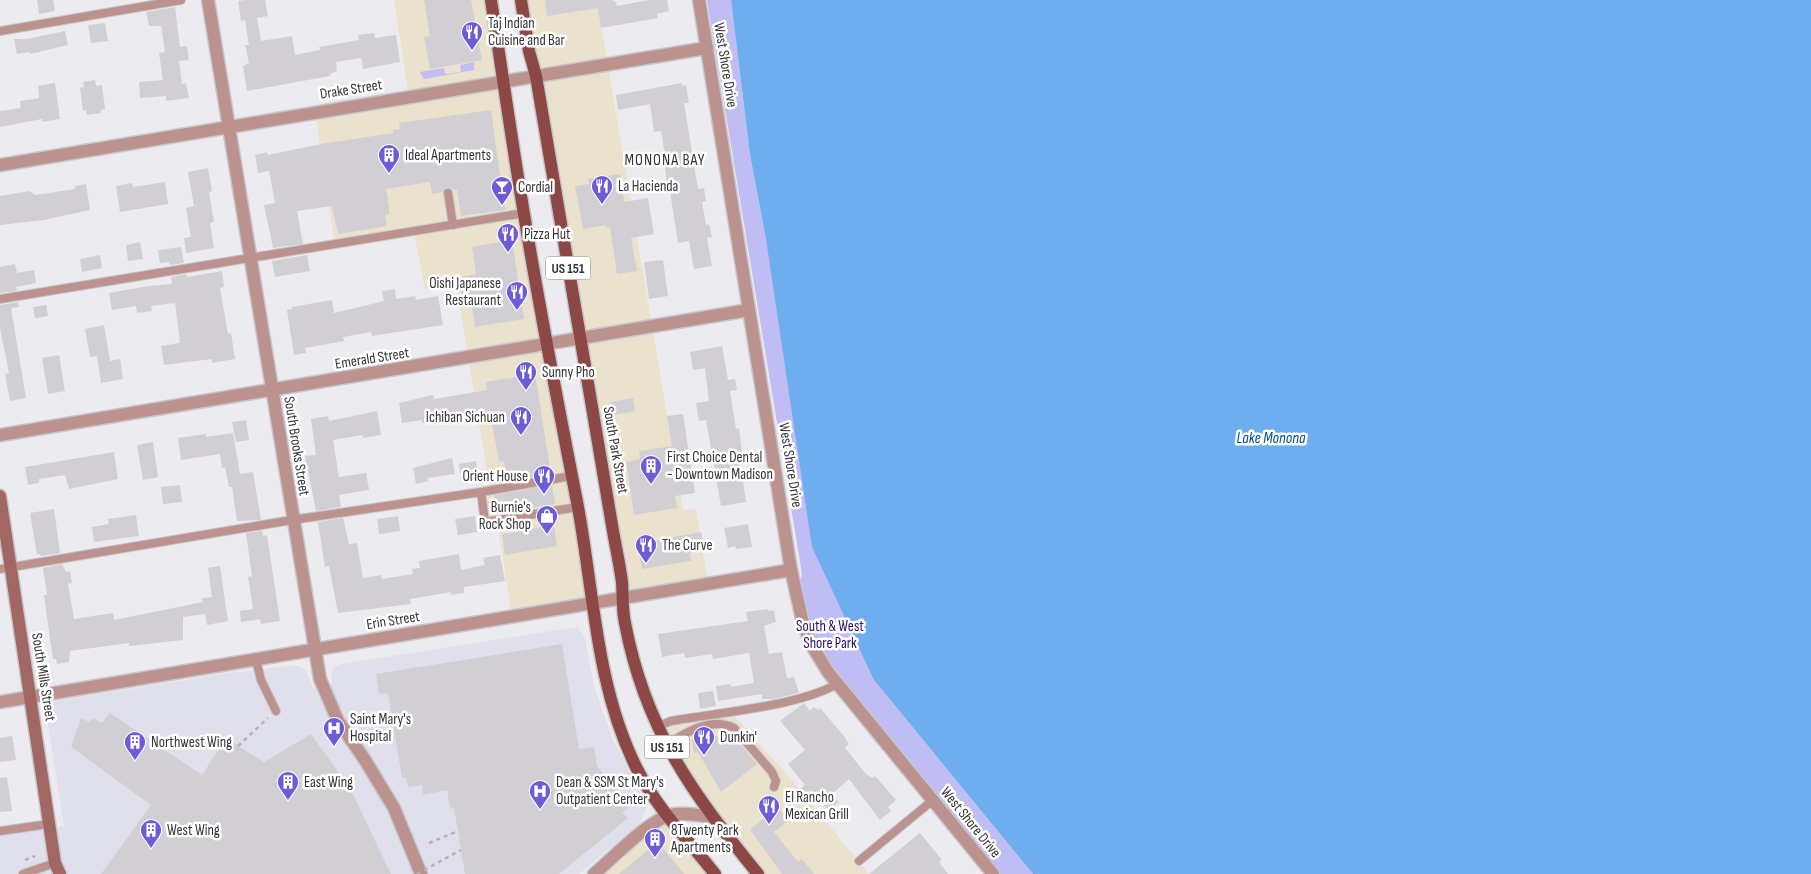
<svg xmlns="http://www.w3.org/2000/svg" width="1811" height="874" viewBox="0 0 1811 874" font-family="'Sofia Sans Condensed',sans-serif">
<rect width="100%" height="100%" fill="#ecebf0"/>
<g fill="#eae2cc">
<path d="M394,0H491L592,604L512,617L497,521L485,522L481,492L490,490L456,283L425,289L414,232L335,245L315,111L409,97Z"/>
<path d="M521,0H597L683,510L696,509L708,584L622,599Z"/>
<path d="M730,711L792,780L869,874H758L657,727Z"/>
<path d="M668,816L715,874H594Z"/>
</g>
<path fill="#e0e0ec" d="M577,627L585,638L594,686L612,738L645,801L646,810L640,823L579,874H0V836L64,826L47,719L48,708L55,701L229,673L295,665L305,669L313,688L332,683L331,674L334,668L341,664Z"/>
<g fill="#c0bcf4">
<path d="M707,0H731L750,155L766,239L874,680L1033,874H993L837,684L797,602L802,574Z"/>
<path d="M474,62V70L424,79L420,72L444,68L445,74L461,72L460,65Z"/>
</g>
<path fill="#6faeee" d="M731,0H1811V874H1033L874,680L812,547L766,239L750,155Z"/>
<g fill="#d2cfd4">
<path d="M37,0H53L55,11L39,14Z"/>
<path d="M245,0H265L268,16L257,18L261,41L292,36L295,55L320,50L319,47L359,40L358,35L374,33L375,38L396,35L400,62L363,69L361,58L336,62L337,71L330,74V76L247,91L243,66L249,63L245,45H249L245,20L241,21L238,1Z"/>
<path d="M424,0H471L482,60L430,69L424,37L430,36Z"/>
<path d="M545,0H612L616,2L617,6L649,0H667L669,11L657,14L658,18L601,28L598,8L547,16Z"/>
<path d="M175,7L180,47L187,46L189,60L179,61L182,84L186,83L189,98L166,101V96L140,98L139,82L163,80L159,53L165,52L161,26H149L146,12Z"/>
<path d="M105,23L108,41L91,43L88,25Z"/>
<path d="M65,31L68,45L30,54V52L17,54L14,39H27Z"/>
<path d="M95,80L96,86L102,85L105,109L101,110V113L87,115L86,110L83,111L80,88L84,87L83,82Z"/>
<path d="M55,83L60,119L42,122V119L0,127V111L21,108L20,101L39,98L38,86Z"/>
<path d="M682,83V86L686,85L689,103H684L698,189L704,188L706,201L702,202L706,225L709,224L712,237L707,238L712,266L694,269L689,241L678,243L669,185H667L665,167H667L661,131L654,132L650,104L618,110L616,95Z"/>
<path d="M491,110L505,210L461,216L457,190L447,188L443,192L432,194L430,182L386,189L389,206V214L385,215L387,226L338,234L332,206L297,211L303,244L273,248L264,205L275,203L269,171L258,173L255,155L267,152L268,155L321,144L393,133V130L400,129L399,123Z"/>
<path d="M208,168L212,191L209,192L214,222L210,223L214,248L186,253L184,238L191,237L186,208L194,206L188,172Z"/>
<path d="M620,174L624,202L648,198L654,234L631,238L637,271L617,274L610,227L606,228V225L583,229L575,186L589,184L588,179Z"/>
<path d="M165,182L168,204L120,212L116,186L132,183L133,187Z"/>
<path d="M86,184L90,210L44,220L0,225V196L29,191L35,195L49,193L75,189V186Z"/>
<path d="M512,240L524,319L475,327L470,295L462,297L458,277L476,274L472,247Z"/>
<path d="M140,242L143,259L128,261L126,245Z"/>
<path d="M181,247L184,263L170,265L169,262L160,263L158,250Z"/>
<path d="M100,255L102,268L82,272L80,259Z"/>
<path d="M307,255L310,271L275,277L272,261Z"/>
<path d="M663,260L668,296L649,299L644,262Z"/>
<path d="M15,264L17,273L34,270L36,283L16,287L17,291L0,293V267Z"/>
<path d="M222,271L224,287L220,288L228,334L231,333L235,359L212,363V359L164,365L161,346L180,343L175,303L151,306L152,311L137,313L136,306L112,310L109,293L148,286L172,284L171,277L186,274L187,277Z"/>
<path d="M395,289L396,299L415,296L416,300L438,296L443,325L372,336L371,332L343,337L344,341L305,348L306,353L294,355L287,310L292,309V307L332,300L334,313L384,301L382,291Z"/>
<path d="M18,302L19,307L11,308L26,398L10,401L5,374L9,373L0,328V305Z"/>
<path d="M46,305L48,316L35,318L33,307Z"/>
<path d="M104,325L110,361L120,359L123,379L101,383L97,356L90,357L85,329Z"/>
<path d="M722,346L728,380L735,379L737,390L730,391L736,429L739,428L743,460L740,461L746,502L721,506L706,420L699,421L696,403L709,401L705,368L693,370L690,352Z"/>
<path d="M59,355L65,391L48,394L42,358Z"/>
<path d="M535,374L551,474L507,482L504,461L499,462L490,412L422,423V420L402,423L399,403L433,395L434,399L487,390L486,382Z"/>
<path d="M633,398L635,411L613,415L610,402Z"/>
<path d="M377,411L381,435L363,438V435L333,440L339,477L366,473L369,490L339,495L341,507L316,511L305,456L316,455L311,419L328,416L329,421Z"/>
<path d="M683,414L695,493L675,496L677,508L634,515L626,462L640,459L639,451L672,446L667,416Z"/>
<path d="M246,420L249,440L236,442L232,422Z"/>
<path d="M233,433L240,474L253,472L261,520L237,521L232,487H229L225,467L222,468L220,454L181,460L178,438L206,434V437Z"/>
<path d="M153,442L158,477L143,480L137,445Z"/>
<path d="M114,452L118,479L69,489L65,475L39,479V483L28,485L25,467Z"/>
<path d="M452,458L455,474L427,478L428,481L416,484L413,468Z"/>
<path d="M476,461L478,478L461,481L459,464Z"/>
<path d="M180,485L182,502L163,504L161,487Z"/>
<path d="M552,485L555,504L497,513L494,495Z"/>
<path d="M54,509L60,553L41,556L40,554L37,555L30,513Z"/>
<path d="M136,515L139,536L94,542L92,527L109,524L108,519Z"/>
<path d="M398,516L400,531L379,534L377,519Z"/>
<path d="M475,516L477,532L458,535L455,519Z"/>
<path d="M343,518L349,544L357,543L363,578L381,575L382,579L413,574L412,569L420,568L419,561L459,554L461,570L485,565L483,558L500,555L505,581L464,587V593L451,595V592L410,599L411,604L338,613L329,566L325,567L318,522Z"/>
<path d="M748,524L752,547L736,549L735,546L728,548L724,528Z"/>
<path d="M554,525L557,546L505,555L502,534Z"/>
<path d="M262,531L263,536L267,535L280,621L261,624L260,619L241,622L240,611L253,609L248,577L252,576L246,533Z"/>
<path d="M701,532L706,551L690,553L691,561L642,569L637,544Z"/>
<path d="M62,564L66,572L70,571L72,583L68,584L74,619L113,613L114,620L203,602L202,598L212,597L208,568L220,566L228,621L207,625L205,614L183,617V640L129,646V643L70,651L69,662L57,664L56,659H53L50,639L44,595H47L43,568Z"/>
<path d="M768,609V611L774,610L776,622L764,626L769,654L782,652L787,678L794,677L799,693L772,699H762V694L718,701L716,686L731,684V687L754,683L749,653L713,659L712,654L685,658L684,653L662,657L658,634L748,621L746,612Z"/>
<path d="M562,644L579,749L594,747L597,766L631,806L622,813L628,818L559,874H465L454,808L450,809L447,790L423,795L422,785L408,787L406,778H402L388,693L379,694L376,674Z"/>
<path d="M713,691L716,706L700,709L698,693Z"/>
<path d="M804,703L810,711L814,707L818,710L820,708L844,736L849,744L845,748L866,774L872,778L875,776L896,800L888,807L891,811L880,820L849,779L832,794L839,802L829,811L814,794L809,798L801,788L805,785L788,764L805,750L780,721Z"/>
<path d="M110,713L202,775L226,738L264,762L311,734L350,788L391,874H101L151,805L71,747L81,718L89,722L93,718L102,723Z"/>
<path d="M728,734L730,741L737,740L757,764L721,792L698,752L694,753L692,740Z"/>
<path d="M12,736L16,760L0,762V738Z"/>
<path d="M7,777L12,811L0,812V778Z"/>
<path d="M777,807L789,820L774,832L798,862L802,859L814,874H782L750,830Z"/>
<path d="M920,833L942,860L939,862L948,874H869Z"/>
<path d="M658,842L684,874H619Z"/>
</g>
<g fill="none" stroke-linecap="round" stroke-linejoin="round">
<g stroke="#c7c7cb" stroke-width="10">
<g id="lane">
<path d="M0,31L181,0"/>
<path d="M448,193L453,225"/>
<path d="M0,299L524,213"/>
<path d="M481,492L571,476"/>
<path d="M0,569L292,520L481,492L485,522L578,507"/>
<path d="M256,660L261,680L276,711"/>
<path d="M657,727L671,721C717,713 799,706 837,684"/>
<path d="M666,745C685,733 711,716 734,728L772,772L776,781L774,787"/>
<path d="M0,831L49,824"/>
<path d="M859,861L933,800"/>
<path d="M23,874L55,863"/>
</g>
</g>
<g stroke="#c7c7cb" stroke-width="15">
<g id="street">
<path d="M208,0L320,679L338,721L365,760L394,808L421,874"/>
<path d="M699,0L791,570L803,623L811,644L828,672L993,874"/>
<path d="M0,165L707,48"/>
<path d="M0,435L749,310"/>
<path d="M0,702L791,570"/>
<path d="M594,874C613,858 648,821 670,815C683,812 699,815 712,817"/>
</g>
</g>
<g stroke="#c7c7cb" stroke-width="15">
<path id="secondary" d="M0,496L55,863L60,874"/>
</g>
<g stroke="#c7c7cb" stroke-width="15">
<g id="primary">
<path d="M491,0C502,71 512,143 524,214C540,312 559,410 578,507C594,594 596,686 636,767C655,806 688,840 715,874"/>
<path d="M521,0L529,51L536,76L614,537C617,552 620,567 622,582C623,596 622,610 625,623C645,729 692,793 758,874"/>
</g>
</g>
<g stroke="#b3b2b6" stroke-width="2.5" stroke-dasharray="4 4" stroke-linecap="butt">
<path d="M238,746L268,718"/>
<path d="M429,843L458,831"/>
<path d="M25,860L35,856"/>
</g>
<use href="#lane" stroke="#bc928f" stroke-width="8"/>
<use href="#street" stroke="#bc928f" stroke-width="12"/>
<use href="#secondary" stroke="#a26763" stroke-width="12"/>
<use href="#primary" stroke="#8d4744" stroke-width="12"/>
<path stroke="#b3b2b6" stroke-width="2.5" stroke-dasharray="4 4" stroke-linecap="butt" d="M417,874L461,850"/>
</g>
<defs>
<g id="restaurant-pin" transform="scale(1.125)"><path d="M0 17L-7.5 6A9.5 9.5 0 1 1 7.5 6Z" fill="#6d5cd6" stroke="#fff"/><path d="M-5-6h1v4h1v-4h1v4h1v-4h1v5L-1.5 .5V6h-2V.5L-5-1ZM5-6V6H3V1.5H1.5Q1.5-4 5-6Z" fill="#fff"/></g>
<g id="building-pin" transform="scale(1.125)"><path d="M0 17L-7.5 6A9.5 9.5 0 1 1 7.5 6Z" fill="#6d5cd6" stroke="#fff"/><path d="M-4-6H4V6H1V3H-1V6H-4ZM-2.5-4.3h1.7v1.8h-1.7ZM.8-4.3h1.7v1.8H.8ZM-2.5-1h1.7V.8h-1.7ZM.8-1h1.7V.8H.8Z" fill="#fff"/></g>
<g id="bar-pin" transform="scale(1.125)"><path d="M0 17L-7.5 6A9.5 9.5 0 1 1 7.5 6Z" fill="#6d5cd6" stroke="#fff"/><path d="M-6-5H6L.8 .8V4.5H3.5V6h-7V4.5H-.8V.8Z" fill="#fff"/></g>
<g id="shop-pin" transform="scale(1.125)"><path d="M0 17L-7.5 6A9.5 9.5 0 1 1 7.5 6Z" fill="#6d5cd6" stroke="#fff"/><path d="M-5-2.5h2.3a2.7 3.5 0 0 1 5.4 0H5L5.5 6h-11ZM-1.5-2.5h3a1.5 2.3 0 0 0-3 0Z" fill="#fff"/></g>
<g id="hospital-pin" transform="scale(1.125)"><path d="M0 17L-7.5 6A9.5 9.5 0 1 1 7.5 6Z" fill="#6d5cd6" stroke="#fff"/><path d="M-5-5h3v3.5h4V-5h3V5h-3V1.5h-4V5h-3Z" fill="#fff"/></g>
</defs>
<g fill-rule="evenodd">
<use href="#restaurant-pin" x="472" y="32"/>
<use href="#building-pin" x="389" y="155"/>
<use href="#restaurant-pin" x="602" y="186"/>
<use href="#bar-pin" x="502" y="187"/>
<use href="#restaurant-pin" x="508" y="234"/>
<use href="#restaurant-pin" x="517" y="292"/>
<use href="#restaurant-pin" x="526" y="372"/>
<use href="#restaurant-pin" x="521" y="417"/>
<use href="#building-pin" x="651" y="466"/>
<use href="#restaurant-pin" x="544" y="476"/>
<use href="#shop-pin" x="547" y="516"/>
<use href="#restaurant-pin" x="646" y="545"/>
<use href="#hospital-pin" x="334" y="728"/>
<use href="#restaurant-pin" x="704" y="737"/>
<use href="#building-pin" x="135" y="742"/>
<use href="#building-pin" x="288" y="782"/>
<use href="#hospital-pin" x="540" y="791"/>
<use href="#restaurant-pin" x="769" y="806"/>
<use href="#building-pin" x="151" y="830"/>
<use href="#building-pin" x="655" y="839"/>
</g>
<g text-anchor="middle" stroke-width="5" stroke-linejoin="round" paint-order="stroke">
<g fill="#fff" stroke="#727273" stroke-width="1">
<rect x="545.5" y="256.5" width="45" height="23" rx="4"/>
<rect x="644.5" y="735.5" width="45" height="23" rx="4"/>
</g>
<g font-size="14" font-weight="bold" fill="#353537">
<text x="568" y="273">US 151</text>
<text x="667" y="752">US 151</text>
</g>
<g font-size="15" fill="#353537" stroke="#fff" text-anchor="start">
<text x="488" y="28">Taj Indian<tspan x="488" dy="17">Cuisine and Bar</tspan></text>
<text x="405" y="160">Ideal Apartments</text>
<text x="618" y="191">La Hacienda</text>
<text x="518" y="192">Cordial</text>
<text x="524" y="239">Pizza Hut</text>
<text x="501" y="288" text-anchor="end">Oishi Japanese<tspan x="501" dy="17">Restaurant</tspan></text>
<text x="542" y="377">Sunny Pho</text>
<text x="505" y="422" text-anchor="end">Ichiban Sichuan</text>
<text x="667" y="462">First Choice Dental<tspan x="667" dy="17">- Downtown Madison</tspan></text>
<text x="528" y="481" text-anchor="end">Orient House</text>
<text x="531" y="512" text-anchor="end">Burnie's<tspan x="531" dy="17">Rock Shop</tspan></text>
<text x="662" y="550">The Curve</text>
<text x="350" y="724">Saint Mary's<tspan x="350" dy="17">Hospital</tspan></text>
<text x="720" y="742">Dunkin'</text>
<text x="151" y="747">Northwest Wing</text>
<text x="304" y="787">East Wing</text>
<text x="556" y="787">Dean &amp; SSM St Mary's<tspan x="556" dy="17">Outpatient Center</tspan></text>
<text x="785" y="802">El Rancho<tspan x="785" dy="17">Mexican Grill</tspan></text>
<text x="167" y="835">West Wing</text>
<text x="671" y="835">8Twenty Park<tspan x="671" dy="17">Apartments</tspan></text>
</g>
<g font-size="15" fill="#353537" stroke="#fff">
<text transform="translate(726 65) rotate(81)" y="5">West Shore Drive</text>
<text transform="translate(351 89) rotate(-9)" y="5">Drake Street</text>
<text transform="translate(372 358) rotate(-9)" y="5">Emerald Street</text>
<text transform="translate(297 446) rotate(81)" y="5">South Brooks Street</text>
<text transform="translate(616 450) rotate(80)" y="5">South Park Street</text>
<text transform="translate(791 465) rotate(81)" y="5">West Shore Drive</text>
<text transform="translate(393 620) rotate(-9)" y="5">Erin Street</text>
<text transform="translate(44 677) rotate(81)" y="5">South Mills Street</text>
<text transform="translate(971 822) rotate(51)" y="5">West Shore Drive</text>
</g>
<g font-size="15" fill="#2b0e6a" stroke="#fff">
<text x="830" y="631">South &amp; West<tspan x="830" dy="17">Shore Park</tspan></text>
</g>
<g font-size="16" letter-spacing="1" fill="#353537" stroke="#fff">
<text x="665" y="165">MONONA BAY</text>
</g>
<g font-size="16" font-style="italic" fill="#064e88" stroke="#fff">
<text x="1271" y="443">Lake Monona</text>
</g>
</g>
</svg>
